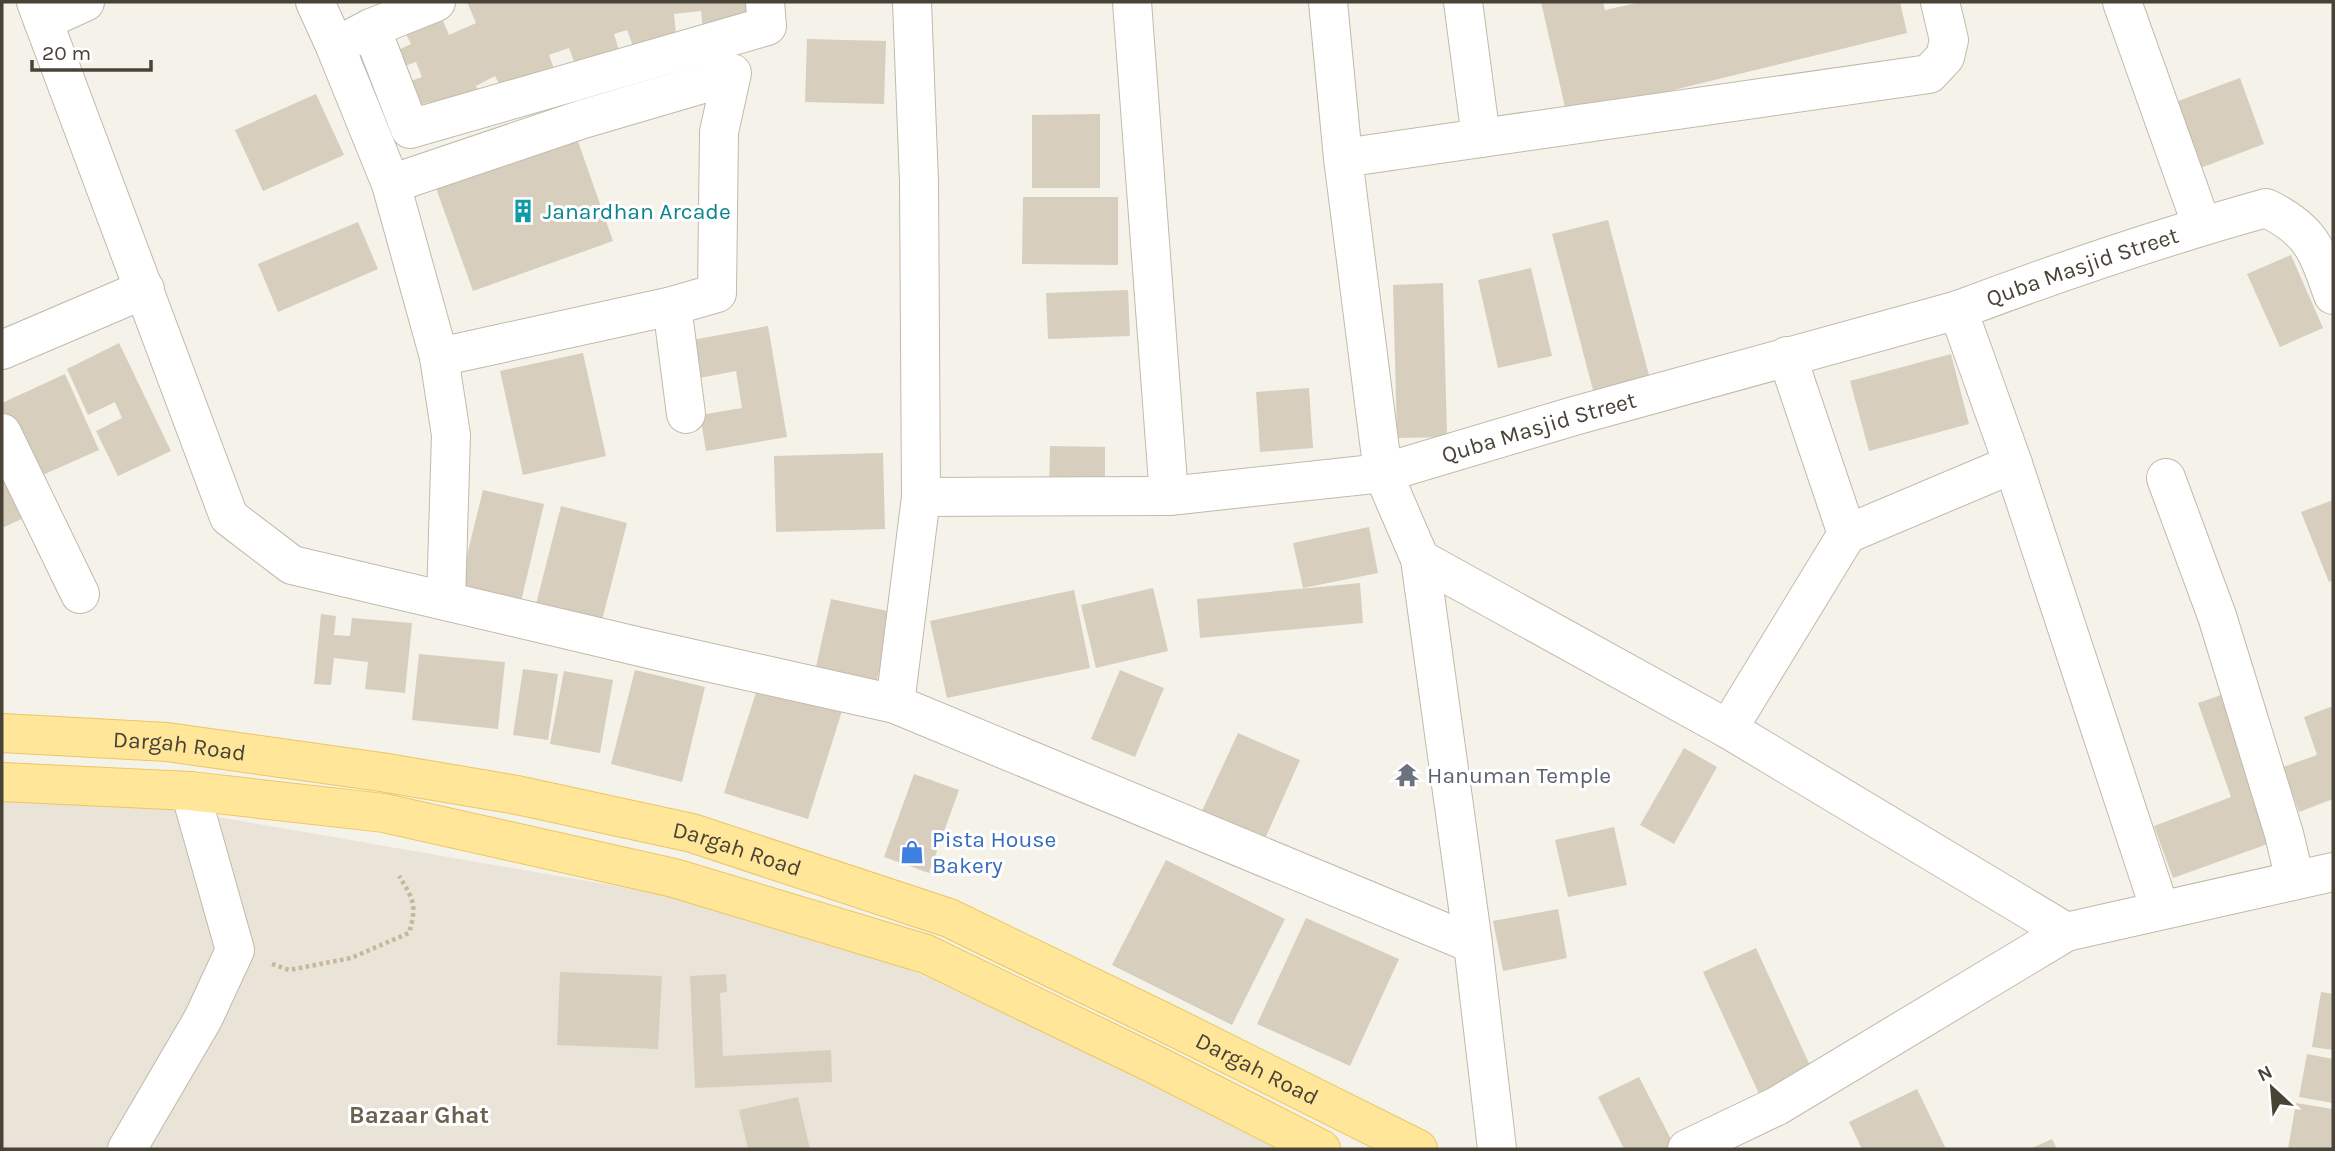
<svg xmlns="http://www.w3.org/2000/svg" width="2335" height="1151" viewBox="0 0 2335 1151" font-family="Karla,sans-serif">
<rect width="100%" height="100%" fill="#f5f2e9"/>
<path fill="#e9e4d7" d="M68,791L800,918L1294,1149H2V795Z"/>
<g fill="#d8cebe">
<path d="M467,2H746L747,26L703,30L701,11L674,14L676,33L633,46L627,30L614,34L619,50L576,67L569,48L549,55L556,74L504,94L495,76L476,86L481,97L435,114L430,102L419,105L408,82L422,77L416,62L402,67L396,51L411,44L402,26L439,11L449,35L476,23Z"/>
<path d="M1541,2H1603L1605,10L1641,2H1900L1907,33L1567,116Z"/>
<path d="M807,39L886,41L884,104L805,102Z"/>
<path d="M2240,78L2264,144L2195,170L2170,104Z"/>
<path d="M316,94L344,155L263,191L235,130Z"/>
<path d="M1100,114V188H1032V115Z"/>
<path d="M574,130L613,241L473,291L433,180Z"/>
<path d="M1023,197H1118V265L1022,264Z"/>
<path d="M1608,220L1650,379L1594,394L1552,234Z"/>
<path d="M358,222L378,269L278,312L258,264Z"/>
<path d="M2291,255L2323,328L2280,347L2247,274Z"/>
<path d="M1531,268L1552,356L1498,368L1478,280Z"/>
<path d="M1443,283L1447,437L1397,438L1393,285Z"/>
<path d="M1128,290L1130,336L1048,339L1046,293Z"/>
<path d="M768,326L787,437L706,451L700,415L742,408L736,371L694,379L687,341Z"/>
<path d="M119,343L171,451L118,476L96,431L122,418L115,402L88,415L67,369Z"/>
<path d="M583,353L606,456L523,475L500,371Z"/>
<path d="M1951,354L1969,424L1869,451L1850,381Z"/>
<path d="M65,374L99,450L29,481L2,417V403Z"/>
<path d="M1309,388L1313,448L1260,452L1256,392Z"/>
<path d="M1050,446L1105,447V494L1049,493Z"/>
<path d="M883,453L885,529L776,532L774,456Z"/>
<path d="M2,467L24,518L2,528Z"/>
<path d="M483,490L544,504L520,606L458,592Z"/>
<path d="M2333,500V580L2329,582L2301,512Z"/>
<path d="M561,506L627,523L599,632L533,616Z"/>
<path d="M1369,527L1378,573L1303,588L1293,543Z"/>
<path d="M1360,583L1363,623L1200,638L1197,599Z"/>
<path d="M1153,588L1168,651L1096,668L1081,605Z"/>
<path d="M1074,590L1090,668L947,698L930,621Z"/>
<path d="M831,599L892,612L875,689L814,676Z"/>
<path d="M321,614L336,616L334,635L350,636L352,618L412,623L405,693L365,689L368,662L334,658L331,685L314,684Z"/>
<path d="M419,654L505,662L498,729L412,720Z"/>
<path d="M523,669L558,674L548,740L513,735Z"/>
<path d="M635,670L705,687L682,782L611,764Z"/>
<path d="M1120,670L1164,688L1135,757L1091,739Z"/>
<path d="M564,671L613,680L600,753L550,744Z"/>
<path d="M758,686L842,711L808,819L724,793Z"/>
<path d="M2224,694L2276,841L2173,878L2154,826L2231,797L2198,703Z"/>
<path d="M2333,706V799L2299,812L2283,767L2317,755L2304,717Z"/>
<path d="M1238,733L1300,760L1264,841L1201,813Z"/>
<path d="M1684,748L1717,767L1674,844L1640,825Z"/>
<path d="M914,774L959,790L929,873L884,857Z"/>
<path d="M1614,827L1627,885L1568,897L1555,840Z"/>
<path d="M1166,860L1285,919L1232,1025L1112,965Z"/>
<path d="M1558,909L1567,958L1503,971L1493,921Z"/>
<path d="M1306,918L1399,959L1350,1066L1257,1024Z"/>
<path d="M1756,948L1814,1074L1761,1098L1703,972Z"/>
<path d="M560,972L662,976L658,1049L557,1045Z"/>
<path d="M726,974L727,992L720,993L723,1056L831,1050L832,1082L695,1088L690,976Z"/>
<path d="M2321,992L2333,994V1050L2312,1047Z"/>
<path d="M2307,1054L2333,1059V1103L2299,1097Z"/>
<path d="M1639,1077L1674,1145L1666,1149H1624L1598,1097Z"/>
<path d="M1917,1089L1946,1149H1862L1849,1122Z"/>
<path d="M798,1097L810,1149H748L739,1110Z"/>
<path d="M2296,1103L2333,1109V1149H2288Z"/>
<path d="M2052,1139L2057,1149H2030Z"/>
</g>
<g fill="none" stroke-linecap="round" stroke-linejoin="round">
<g stroke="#c1baab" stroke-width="40">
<g id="minor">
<path d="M36,2L229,517L292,565L649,649L895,704L1473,944"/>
<path d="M315,2L335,46L391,184L439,357L451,435L446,601"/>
<path id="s1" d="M1132,2L1169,496L1383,473L1574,416L1958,310C2059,272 2162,237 2266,208C2312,230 2317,250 2333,295"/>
<path d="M1328,2L1343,158L1383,473L1420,559L1473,944L1497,1149"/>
<path d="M2122,2L2202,226"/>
<path d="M43,21L85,2"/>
<path d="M371,28L410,129L767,26L765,2"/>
<path d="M348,40L371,28L436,2"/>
<path d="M1481,138L1929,74L1945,57L1949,40L1940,2"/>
<path d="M1343,158L1481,138L1463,2"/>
<path d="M391,184L583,119L709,82L732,73L719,132L717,293L672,306L439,357"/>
<path d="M672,306L686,414"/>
<path d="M1958,310L2013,464L2160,910"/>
<path d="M2,350L145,289"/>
<path d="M1787,356L1847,534L2013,464"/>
<path d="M2,433L80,594"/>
<path d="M2166,478L2217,616L2284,834L2295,880"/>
<path d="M921,497L1169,496"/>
<path d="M1420,559L1728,729L2066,932"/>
<path d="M895,704L921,497L919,182L912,2"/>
<path d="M1728,729L1847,534"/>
<path d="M127,1149L203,1019L235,950L190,791"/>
<path d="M1687,1149L1777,1106L2066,932L2333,872"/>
</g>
</g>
<g stroke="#eac762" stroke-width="40">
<g id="major">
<path id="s2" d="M2,733L167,742L381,772L517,795L692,833L949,918L1172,1026L1418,1149"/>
<path d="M2,782L190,791L384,813L674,878L926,954L1154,1064L1321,1149"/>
</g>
</g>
<path stroke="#c4b79b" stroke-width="4.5" stroke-dasharray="3.5 3.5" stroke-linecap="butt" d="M272,964L289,970L351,958L409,933C417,906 414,900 399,876"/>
<use href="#minor" stroke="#fff" stroke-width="38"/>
<use href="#major" stroke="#ffe698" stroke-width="38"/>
</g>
<defs>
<g id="building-bare" transform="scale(1.89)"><path d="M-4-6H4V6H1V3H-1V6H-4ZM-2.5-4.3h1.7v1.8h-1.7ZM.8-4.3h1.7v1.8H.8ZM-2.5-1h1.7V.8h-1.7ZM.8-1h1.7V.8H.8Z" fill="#0f9aa8" stroke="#fff" stroke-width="2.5" paint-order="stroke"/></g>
<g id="temple-bare" transform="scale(1.89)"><path d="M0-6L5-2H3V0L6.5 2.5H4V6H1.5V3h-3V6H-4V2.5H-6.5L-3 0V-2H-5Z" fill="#6b7280" stroke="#fff" stroke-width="2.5" paint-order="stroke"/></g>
<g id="shop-bare" transform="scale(1.89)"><path d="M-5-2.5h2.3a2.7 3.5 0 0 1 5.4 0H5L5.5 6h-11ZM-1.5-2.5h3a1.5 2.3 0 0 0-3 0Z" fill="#3f7fe0" stroke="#fff" stroke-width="2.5" paint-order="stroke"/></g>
</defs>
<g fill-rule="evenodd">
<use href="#building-bare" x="523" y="211"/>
<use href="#temple-bare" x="1407" y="775"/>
<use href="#shop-bare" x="912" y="852"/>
</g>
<g text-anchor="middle" stroke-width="6" stroke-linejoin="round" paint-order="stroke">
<g font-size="23" fill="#0d838f" stroke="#fff" text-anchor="start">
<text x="543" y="219">Janardhan Arcade</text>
</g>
<g font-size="23" fill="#494337" stroke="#fff">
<text dy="8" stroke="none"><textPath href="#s1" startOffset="1440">Quba Masjid Street</textPath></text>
<text dy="8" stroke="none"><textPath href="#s1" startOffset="873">Quba Masjid Street</textPath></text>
<text dy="8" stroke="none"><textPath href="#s2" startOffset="178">Dargah Road</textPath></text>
<text dy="8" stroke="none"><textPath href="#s2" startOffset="746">Dargah Road</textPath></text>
<text dy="8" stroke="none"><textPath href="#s2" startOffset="1312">Dargah Road</textPath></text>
</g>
<g font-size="23" fill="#5b616d" stroke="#fff" text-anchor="start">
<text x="1427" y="783">Hanuman Temple</text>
</g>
<g font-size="23" fill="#366cbe" stroke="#fff" text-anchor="start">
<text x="932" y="847">Pista House<tspan x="932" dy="26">Bakery</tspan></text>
</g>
<g font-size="24" font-weight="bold" fill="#6d614d" stroke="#fff">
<text x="419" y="1123">Bazaar Ghat</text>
</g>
</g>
<rect width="2335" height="1151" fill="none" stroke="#494337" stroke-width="7"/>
<g transform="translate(2272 1088) rotate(334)" stroke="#ffffff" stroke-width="5" paint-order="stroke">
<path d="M0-5L12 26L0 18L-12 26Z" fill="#494337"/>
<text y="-10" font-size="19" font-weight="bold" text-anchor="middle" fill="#494337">N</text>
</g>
<path d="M32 60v10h119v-10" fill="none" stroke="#494337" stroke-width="3.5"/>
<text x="42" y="60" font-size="21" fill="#494337" stroke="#ffffff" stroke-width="5" paint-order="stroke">20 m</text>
</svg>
